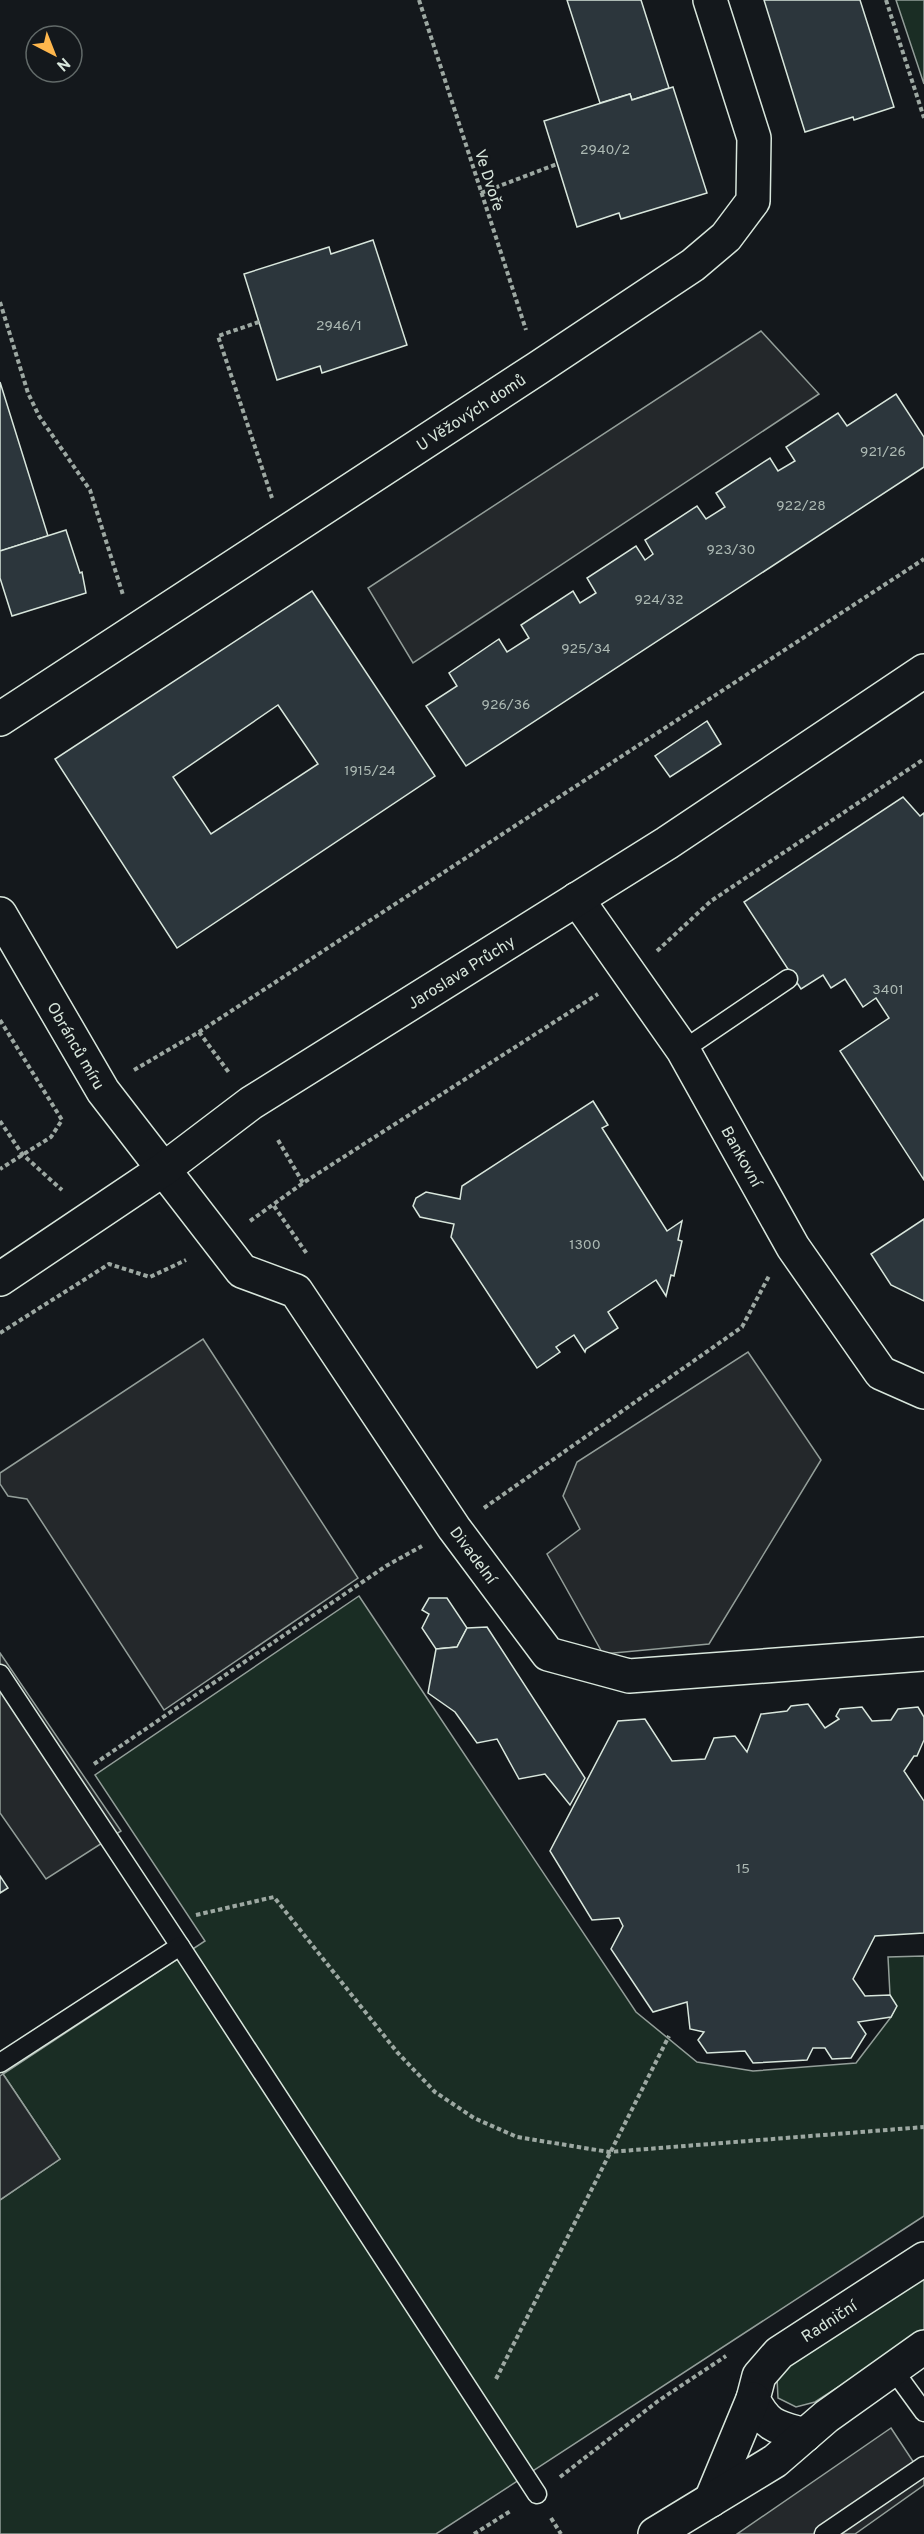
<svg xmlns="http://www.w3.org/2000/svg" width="924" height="2534" viewBox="0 0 924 2534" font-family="Overpass,sans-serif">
<rect width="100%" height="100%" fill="#14181c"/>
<g fill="#1a2d24" stroke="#939e99" stroke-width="1.5">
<path d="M896,0H924V84Z"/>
<path d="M359,1596L636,2012L697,2062L753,2071L856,2063L891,2017L896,2006L890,1995L888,1957L924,1956V2216L436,2534H0V2200L60,2159L3,2074L205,1941L95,1775Z"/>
<path d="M924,2273V2332L815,2402L796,2407L778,2398L777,2378L788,2361Z"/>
</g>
<g fill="#24282b" stroke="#939e99" stroke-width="1.5">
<path d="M761,331L819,394L413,663L368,588Z"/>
<path d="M203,1339L358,1578L164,1710L27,1499L8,1496L0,1484V1473Z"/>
<path d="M748,1352L821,1460L709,1644L603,1654L547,1554L580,1529L563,1496L577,1462Z"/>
<path d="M0,1653L121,1831L46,1879L0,1813Z"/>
<path d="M3,2074L60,2159L0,2200V2076Z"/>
<path d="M891,2428L924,2478V2485L855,2534H737Z"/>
</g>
<g fill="#2c363c" stroke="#d8e6dc" stroke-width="1.5" fill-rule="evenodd">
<path d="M567,0H641L669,88L632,100L630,94L600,103Z"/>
<path d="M764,0H860L894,107L854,120L853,117L805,132Z"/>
<path d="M673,87L707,193L621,219L619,213L577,227L544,121L630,94L632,100Z"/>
<path d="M373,240L407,345L322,373L320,366L277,380L244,274L329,247L331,254Z"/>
<path d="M0,382L48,536L0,551Z"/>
<path d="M896,394L924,437V467L466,766L426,706L457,686L449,673L499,639L507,652L529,638L521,625L573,591L580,603L596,593L587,578L636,546L645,560L653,554L645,540L697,506L706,519L725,507L716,493L770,458L778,471L795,461L786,447L838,413L847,426Z"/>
<path d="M66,530L80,573L82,572L86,593L12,616L0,578V551Z"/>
<path d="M312,591L435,776L177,948L55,759ZM278,705L318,764L211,834L173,777Z"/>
<path d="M707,721L721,744L670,777L655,756Z"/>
<path d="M903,797L920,816L924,813V1180L840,1051L889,1018L876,998L863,1007L845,979L831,988L823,975L801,989L744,902Z"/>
<path d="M593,1101L608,1125L602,1128L667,1231L682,1221L678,1240L682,1241L674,1276L671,1275L666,1296L656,1280L608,1312L618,1328L586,1349L585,1352L574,1335L556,1347L560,1352L537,1368L451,1237L454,1224L420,1217L413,1206L416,1198L426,1192L460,1199L462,1186Z"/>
<path d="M924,1219V1301L891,1285L871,1254Z"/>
<path d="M429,1598H447L467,1628L457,1647L436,1649L422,1628L429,1614L422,1610Z"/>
<path d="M487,1627L585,1778L570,1805L545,1774L519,1779L497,1739L477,1743L455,1712L428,1693L436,1649L457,1647L467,1628Z"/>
<path d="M808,1704L825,1728L839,1719L836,1716L840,1709L862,1707L872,1721L891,1720L898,1709L918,1707L924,1717V1740L917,1756H914L904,1771L924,1801V1933L875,1936L853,1979L865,1996L890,1995L897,2006L891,2017L858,2022L866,2034L851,2058L832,2059L825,2048H813L807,2060L753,2063L745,2051L707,2053L698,2040L704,2032L690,2029L687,2002L653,2012L611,1949L623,1926L619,1918L592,1920L550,1851L618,1721L645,1719L672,1761L705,1759L714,1738L735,1736L747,1752L761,1714L787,1711L791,1706Z"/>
<path d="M0,1876L8,1888L0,1893Z"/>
</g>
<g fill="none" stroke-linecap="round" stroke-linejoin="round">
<g stroke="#d8e6dc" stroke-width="21">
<g id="service">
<path d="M683,1050L788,979"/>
<path d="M0,1674L180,1946"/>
<path d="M0,2063L180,1946L537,2494"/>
<path d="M892,2368L924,2412"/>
<path d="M824,2534L924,2466"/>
</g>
</g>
<g stroke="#d8e6dc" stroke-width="36">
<g id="minor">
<path id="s1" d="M0,719L538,368L693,265L726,237L753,201L754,138L710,0"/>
<path id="s2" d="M577,899L683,1050L793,1247L881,1373L924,1392"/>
<path id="s3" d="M0,914L103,1091L242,1271L296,1291L454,1528L548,1654L629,1676L924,1654"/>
<path id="s4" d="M805,2435C777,2427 767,2427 753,2399L759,2376L779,2353L924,2259"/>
<path d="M711,2500L753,2399"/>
<path d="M655,2534L775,2461L827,2416L924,2347"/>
</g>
</g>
<g stroke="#d8e6dc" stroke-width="36">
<g id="tertiary">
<path id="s5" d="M0,1279L164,1169L251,1103L667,843L924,671"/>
</g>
</g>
<g stroke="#9da8a2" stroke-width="4" stroke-dasharray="4.5 3" stroke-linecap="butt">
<path d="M419,0L526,330"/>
<path d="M886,0L924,118"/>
<path d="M481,193L557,164"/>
<path d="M0,302L28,393L39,416L90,490L123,595"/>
<path d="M259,322L218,336L272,498"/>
<path d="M657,951L711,901L924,759"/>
<path d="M0,1020L62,1120L51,1137L0,1169"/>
<path d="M199,1032L230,1074"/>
<path d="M134,1070L199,1032L924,559"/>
<path d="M0,1121L22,1154L62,1190"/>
<path d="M278,1140L303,1183"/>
<path d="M274,1206L307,1254"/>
<path d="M250,1221L303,1183L598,994"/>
<path d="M0,1333L109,1264L150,1277L186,1260"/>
<path d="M484,1508L742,1327L769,1276"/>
<path d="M94,1764L386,1566L422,1546"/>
<path d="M196,1915L274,1897L397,2052L435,2092L474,2118L517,2137L609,2152L924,2127"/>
<path d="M496,2379L669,2036"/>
<path d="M560,2477L658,2401L726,2356"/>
<path d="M551,2518L561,2534"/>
<path d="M474,2534L512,2510"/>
</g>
<use href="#service" stroke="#14181c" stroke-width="18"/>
<use href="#minor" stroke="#14181c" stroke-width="33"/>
<use href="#tertiary" stroke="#14181c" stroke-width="33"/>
</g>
<g text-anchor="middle" stroke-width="4.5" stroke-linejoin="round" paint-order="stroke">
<g font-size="14" fill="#adbab4">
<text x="605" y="154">2940/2</text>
<text x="339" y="330">2946/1</text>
<text x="883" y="456">921/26</text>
<text x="801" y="510">922/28</text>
<text x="731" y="554">923/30</text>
<text x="659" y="604">924/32</text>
<text x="586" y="653">925/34</text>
<text x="506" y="709">926/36</text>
<text x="370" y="775">1915/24</text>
<text x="888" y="994">3401</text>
<text x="585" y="1249">1300</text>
<text x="743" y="1873">15</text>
</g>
<g font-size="16" fill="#d8e6dc" stroke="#14181c">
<text transform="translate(490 180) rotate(72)" y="6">Ve Dvoře</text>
<text dy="6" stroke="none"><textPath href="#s1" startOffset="562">U Věžových domů</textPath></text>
<text dy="6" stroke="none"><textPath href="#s5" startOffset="554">Jaroslava Průchy</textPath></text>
<text dy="6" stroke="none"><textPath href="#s3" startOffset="152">Obránců míru</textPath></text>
<text dy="6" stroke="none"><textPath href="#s2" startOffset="306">Bankovní</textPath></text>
<text dy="6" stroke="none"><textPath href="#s3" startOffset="808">Divadelní</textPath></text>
<text dy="6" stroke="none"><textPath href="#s4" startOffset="180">Radniční</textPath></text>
</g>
</g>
<g transform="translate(54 54) rotate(138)"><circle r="28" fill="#14181c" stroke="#626a69" stroke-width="1.5"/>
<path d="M0-4.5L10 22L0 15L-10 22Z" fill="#ffb74d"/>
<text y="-9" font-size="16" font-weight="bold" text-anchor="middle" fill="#d8e6dc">N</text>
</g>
</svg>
